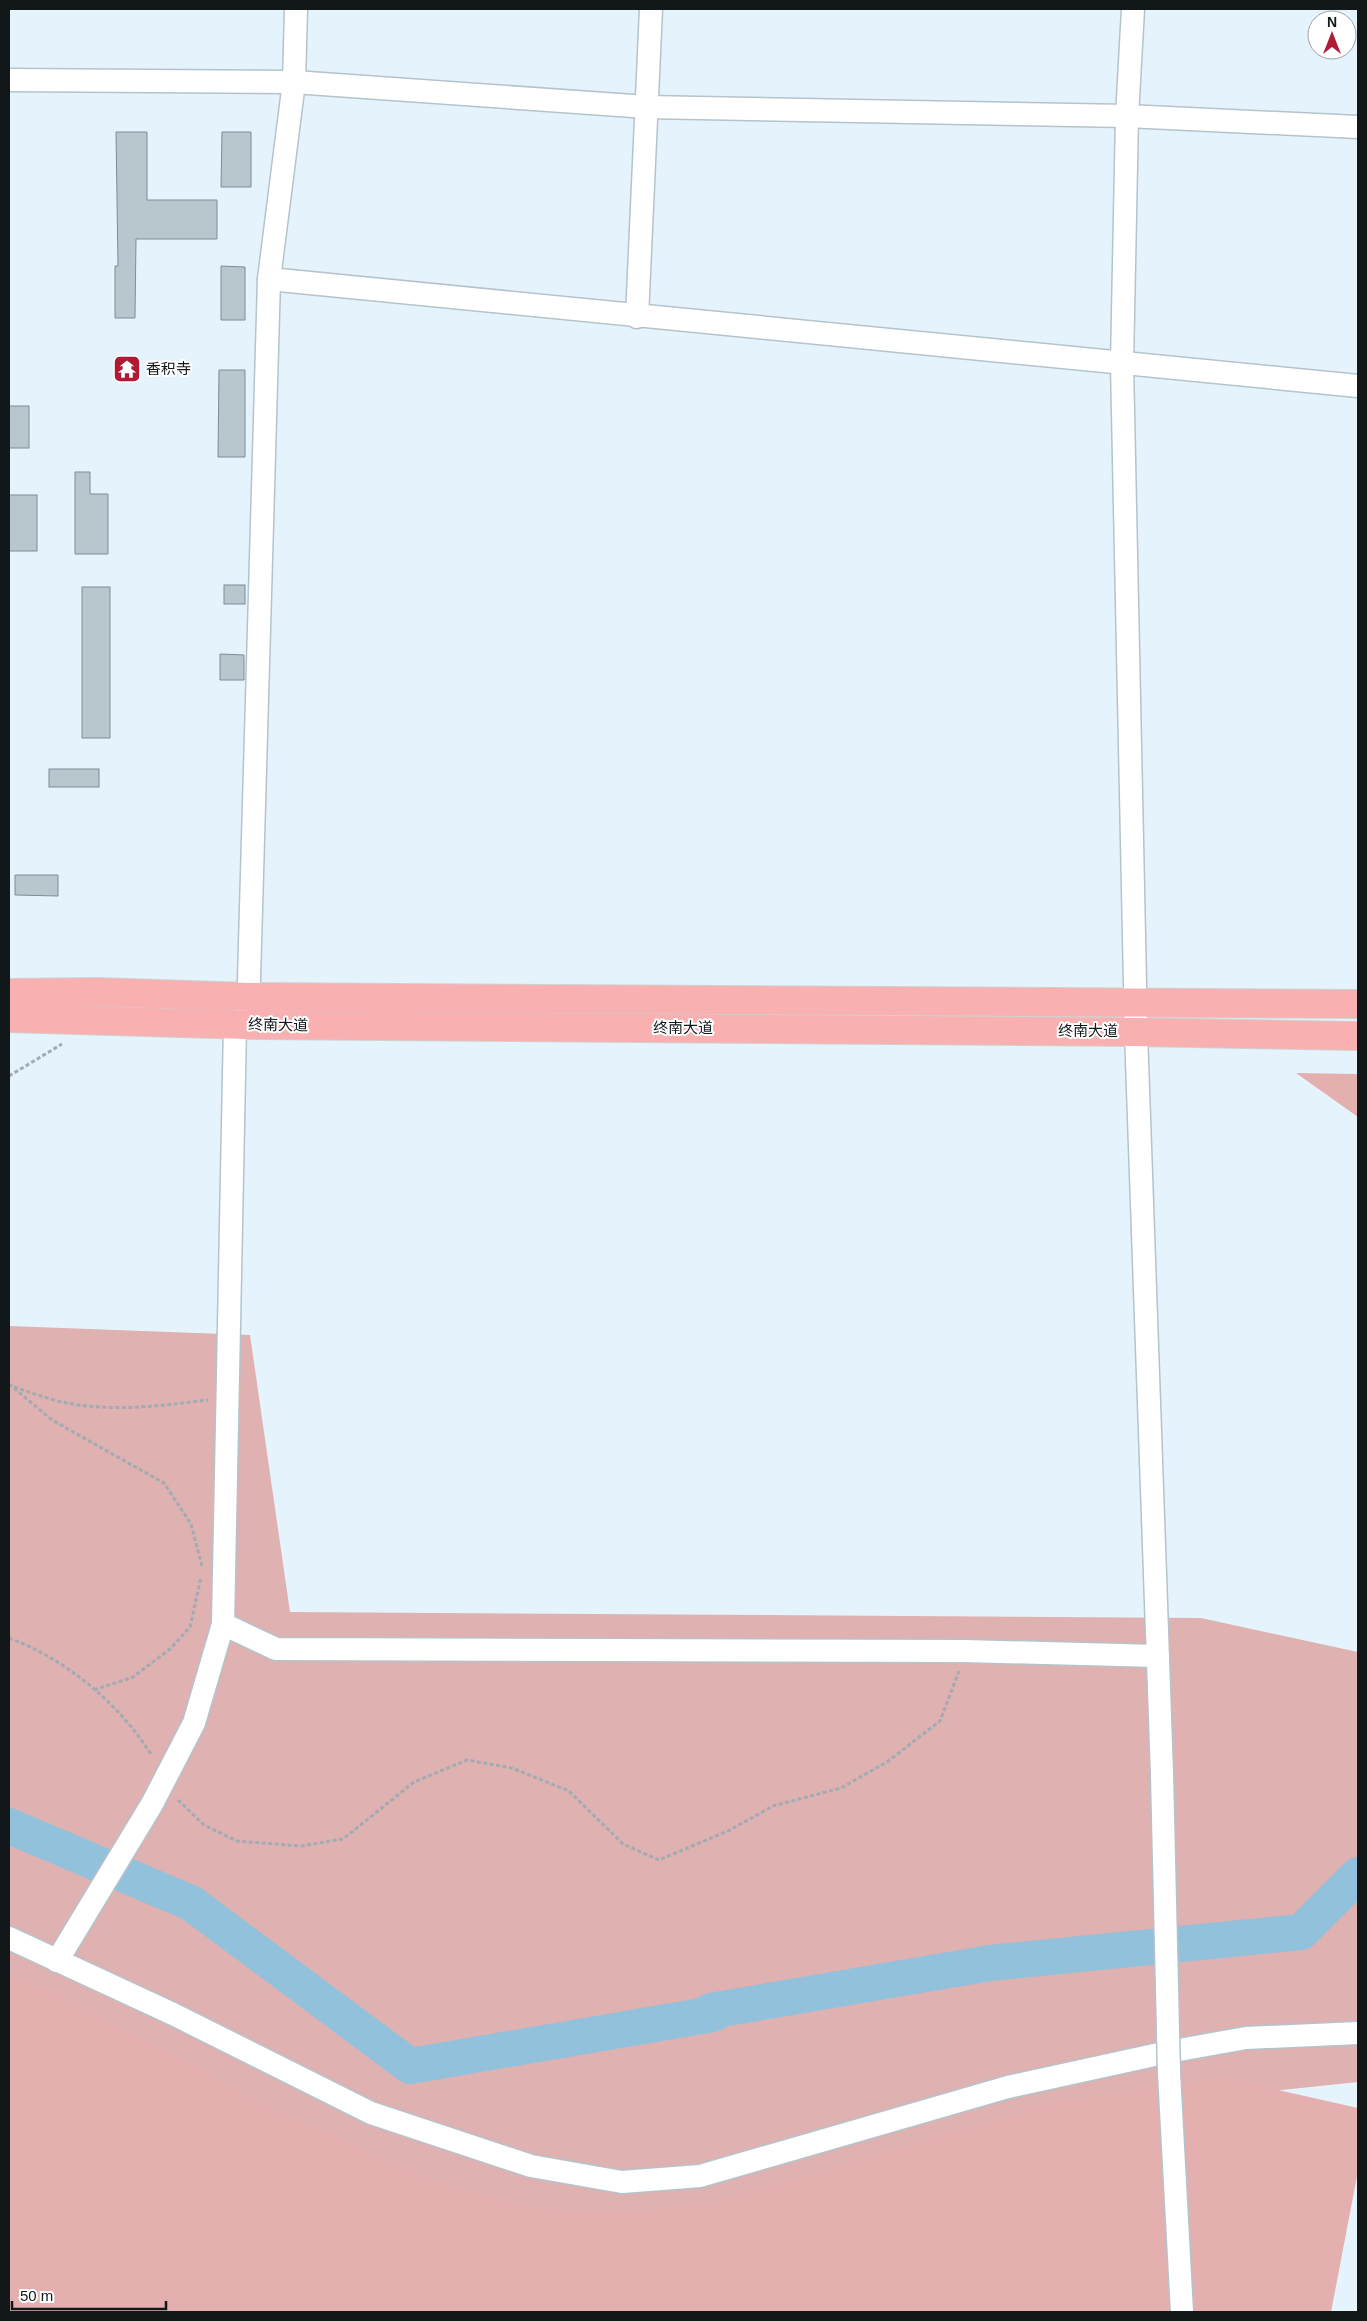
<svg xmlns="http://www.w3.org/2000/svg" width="1367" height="2321" viewBox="0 0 1367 2321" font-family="Arial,'Noto Sans SC',sans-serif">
<rect width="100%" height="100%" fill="#e5f4fc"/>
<path fill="#e0b1b1" d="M9,1326L250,1335L290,1612L1201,1618L1358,1652V2082L1122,2107L637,2251L9,2066Z"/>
<g fill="#e4afaf">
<path d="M1296,1073L1358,1074V1117Z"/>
<path d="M9,1974L56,1993L272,2108L423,2176L498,2200L543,2208L588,2212L639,2211L711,2203L1060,2101L1160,2087V2094L1216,2076L1358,2108V2171L1331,2312H9Z"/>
</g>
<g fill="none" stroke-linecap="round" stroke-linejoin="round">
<path stroke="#91c1db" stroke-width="36" d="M9,1826L191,1903L410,2066L713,2014L710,2011L990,1963L1301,1932L1358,1875"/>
</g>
<g fill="#b8c6ce" stroke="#7f8c94">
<path d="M116,132H147V200H217V239H136L135,318H115V266H118Z"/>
<path d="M222,132H251V187H221Z"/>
<path d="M221,266L245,267V320H221Z"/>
<path d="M219,370H245V457H218Z"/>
<rect x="9" y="406" width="20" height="42"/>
<path d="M75,472H90V494H108V554H75Z"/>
<rect x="9" y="495" width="28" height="56"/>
<rect x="224" y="585" width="21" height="19"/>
<rect x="82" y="587" width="28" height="151"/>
<path d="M220,654L244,655V680H220Z"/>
<rect x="49" y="769" width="50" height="18"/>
<path d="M15,875H58V896L15,895Z"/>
</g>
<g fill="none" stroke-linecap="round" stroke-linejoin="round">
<g stroke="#b5c3cb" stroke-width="25">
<g id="minor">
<path d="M1133,9L1127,116L1122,364L1136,1032L1162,1774"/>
<path d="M9,80L294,82L647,107L1127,116L1358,127"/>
<path d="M269,279L1358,386"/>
<path d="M637,317L651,9"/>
<path d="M248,1014L269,279L294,82L296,9"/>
<path d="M223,1624L276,1649L964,1651L1158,1656"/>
<path d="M9,1938L173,2014L371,2113L531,2166L622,2182L700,2176L1008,2087L1168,2052L1246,2038L1358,2033"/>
<path d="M57,1961L152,1804L194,1723L223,1624L235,1025"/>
<path d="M1169,2073L1182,2312"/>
</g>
</g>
<g stroke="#d0d1d1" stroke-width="30">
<g id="highway">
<path d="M9,993L97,992L249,997L1358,1004"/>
<path d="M9,1018L248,1025L1136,1032L1358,1036"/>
</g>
</g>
<g stroke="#a0abb2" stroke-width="3" stroke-dasharray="4 2.5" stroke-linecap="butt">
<path d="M9,1076L62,1044"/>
<path d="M9,1384L52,1420L164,1483L191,1524L202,1566"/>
<path d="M14,1387C29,1392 43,1397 58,1401C107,1413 159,1406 208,1400"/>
<path d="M9,1638C66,1659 120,1704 152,1756"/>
<path d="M94,1690L133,1677L170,1649L190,1627L201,1577"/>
<path d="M178,1800L204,1825L237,1841L301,1846L343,1839L414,1782L467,1760L512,1768L569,1791L623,1844L659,1860L730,1830L773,1806L841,1788L887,1762L940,1721L959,1671"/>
</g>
<use href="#minor" stroke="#fff" stroke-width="22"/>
<use href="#highway" stroke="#f8b0b0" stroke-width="28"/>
<g stroke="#b5c3cb" stroke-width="25" stroke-linecap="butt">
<path id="minor-bridge" d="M1162,1774L1169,2073"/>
</g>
<use href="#minor-bridge" stroke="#fff" stroke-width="22"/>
</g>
<defs>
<g id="temple-square" transform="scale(1.4375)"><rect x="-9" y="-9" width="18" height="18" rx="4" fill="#af1b35" stroke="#fff"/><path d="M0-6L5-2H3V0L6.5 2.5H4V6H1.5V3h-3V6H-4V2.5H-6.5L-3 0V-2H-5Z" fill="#fff"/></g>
</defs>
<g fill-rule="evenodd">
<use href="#temple-square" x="127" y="369"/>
</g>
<g text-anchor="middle" stroke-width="4" stroke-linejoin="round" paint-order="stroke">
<g font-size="15" fill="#12171a" stroke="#fff" text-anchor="start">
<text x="146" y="374">香积寺</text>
</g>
<g font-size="15" fill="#12171a" stroke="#fff">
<text transform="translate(278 1025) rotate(1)" y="5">终南大道</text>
<text x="683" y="1033">终南大道</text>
<text x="1088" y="1036">终南大道</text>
</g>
</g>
<rect width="1367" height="2321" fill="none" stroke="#12171a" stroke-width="20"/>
<g transform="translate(1332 35)"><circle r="24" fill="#ffffff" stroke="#a0a2a3"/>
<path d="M0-4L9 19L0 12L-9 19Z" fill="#af1b35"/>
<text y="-8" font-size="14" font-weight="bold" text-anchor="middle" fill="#12171a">N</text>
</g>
<path d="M12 2301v8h154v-8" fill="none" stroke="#12171a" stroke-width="2.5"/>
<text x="20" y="2301" font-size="15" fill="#12171a" stroke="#ffffff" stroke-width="4" paint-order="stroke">50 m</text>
</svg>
